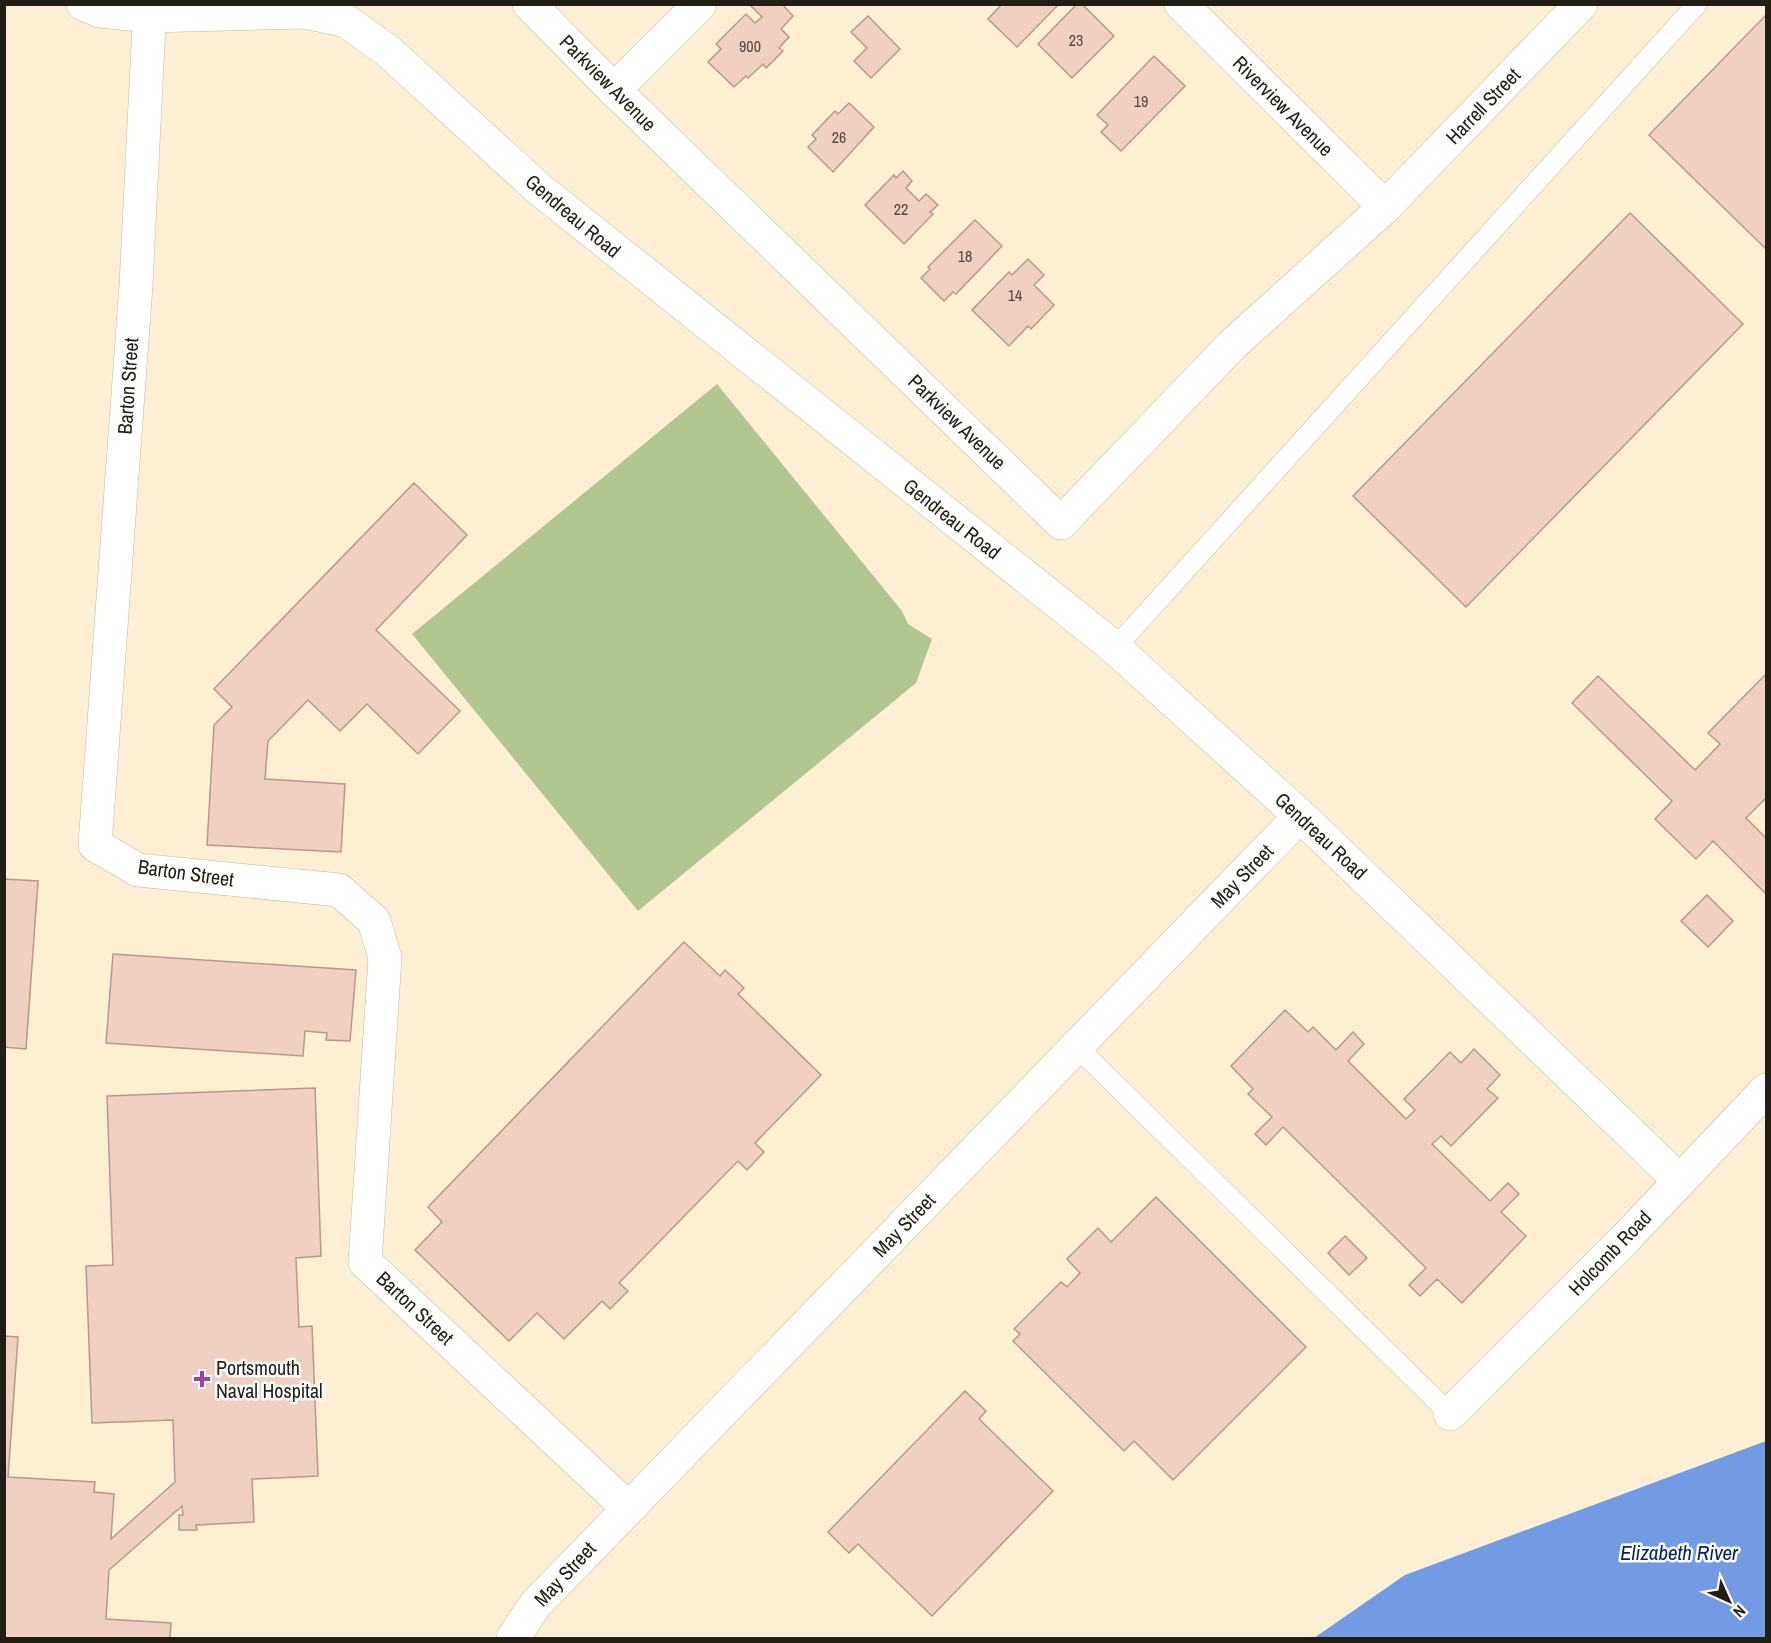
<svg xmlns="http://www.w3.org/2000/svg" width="1771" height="1643" viewBox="0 0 1771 1643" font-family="'Archivo Narrow',sans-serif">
<rect width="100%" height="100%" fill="#fdefd3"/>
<path fill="#b2c790" d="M717,384L902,611L908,624L932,639L916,683L638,911L412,634Z"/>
<path fill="#729be4" d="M1766,1428V1638H1296L1383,1575Z"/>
<path fill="#fdefd3" d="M1766,1425V1441L1405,1575L1314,1638H1293L1382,1572L1714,1442Z"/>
<g fill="#efd0c3" stroke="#b7998d" stroke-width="1.5">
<path d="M753,4H782L793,16L781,29L789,37L779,48L783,51L766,68L763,64L748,78L746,76L734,87L708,62L721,49L716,44L746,14L755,23L762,17L751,6Z"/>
<path d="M1002,4H1059L1017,47L988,19Z"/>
<path d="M1077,4H1082L1114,36L1072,78L1038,44Z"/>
<path d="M1766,15V249L1649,135Z"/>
<path d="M868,16L900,49L871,78L854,61L867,48L851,32Z"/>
<path d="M1154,56L1185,86L1121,151L1101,132L1108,125L1097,115Z"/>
<path d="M849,103L874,127L833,172L808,147L816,139L812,135L835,111L838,114Z"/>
<path d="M903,171L912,181L906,188L919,201L926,194L938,205L930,212L933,214L904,244L865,205L894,175L896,178Z"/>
<path d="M1630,213L1743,324L1466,607L1353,496Z"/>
<path d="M975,220L1002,246L956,294L953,292L944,301L921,278L930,269L928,267Z"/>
<path d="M1028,259L1044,275L1034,285L1054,305L1031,329L1028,326L1009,346L972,310L1009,272L1012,275Z"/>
<path d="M414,483L467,535L376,630L460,711L418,754L367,704L340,731L308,700L268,741L265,779L345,784L341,852L207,845L214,725L232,707L214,689Z"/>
<path d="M1766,674V798L1746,818L1766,838V894L1713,841L1696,859L1655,819L1672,801L1572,703L1598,676L1695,770L1720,744L1708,733Z"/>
<path d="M4,879L38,881L26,1049L4,1047Z"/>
<path d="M1707,895L1733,921L1708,947L1681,921Z"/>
<path d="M684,942L720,976L725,970L744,988L738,994L821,1075L755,1143L764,1152L747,1170L738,1161L619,1283L628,1291L610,1309L602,1301L564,1339L537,1313L509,1341L415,1250L442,1222L428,1207Z"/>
<path d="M113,954L356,970L350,1041L326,1040L327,1033L305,1031L303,1056L106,1043Z"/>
<path d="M1285,1010L1308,1032L1313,1027L1336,1050L1353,1032L1364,1044L1348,1061L1406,1119L1415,1110L1404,1099L1450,1052L1461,1063L1474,1049L1500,1075L1487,1089L1498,1098L1451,1146L1441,1136L1432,1144L1490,1201L1508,1183L1519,1194L1501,1212L1526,1236L1462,1303L1437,1279L1420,1296L1409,1285L1426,1268L1283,1127L1266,1145L1255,1134L1272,1117L1248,1094L1253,1089L1231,1066Z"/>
<path d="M315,1088L321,1256L296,1258L299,1327L312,1326L318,1476L252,1479L254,1522L196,1525L197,1530H179V1515H183L182,1506L109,1570L106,1619L171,1623L170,1638H4V1336L18,1337L8,1477L95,1482L94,1492L114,1494L111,1539L175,1482L173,1420L92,1423L86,1266L113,1265L107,1096Z"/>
<path d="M1156,1197L1306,1347L1173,1480L1134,1441L1124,1451L1013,1341L1020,1334L1014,1329L1061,1282L1067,1287L1080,1273L1067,1259L1098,1228L1111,1242Z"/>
<path d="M1345,1236L1367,1258L1349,1275L1328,1253Z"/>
<path d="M965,1391L986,1411L979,1419L1053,1491L932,1616L858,1544L849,1553L828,1532Z"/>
</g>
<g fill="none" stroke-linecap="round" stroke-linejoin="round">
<g stroke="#c6b99e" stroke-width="21">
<g id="lane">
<path d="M1115,648L1697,4"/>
<path d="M1077,1047L1450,1414"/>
</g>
</g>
<g stroke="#c6b99e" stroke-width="34">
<g id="street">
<path d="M83,4L100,11L149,16L305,12L346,21L388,51L539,189L1115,648L1309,824L1679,1180"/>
<path d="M150,4L136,285L95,845L138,870L339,890L374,921L385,958L365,1262L628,1508"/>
<path d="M529,4L614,90L1061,523L1233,344L1385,207L1581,4"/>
<path d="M1181,4L1385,207"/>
<path d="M614,90L700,4"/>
<path d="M1450,1414L1624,1240L1766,1090"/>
<path d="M513,1638L535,1605L1300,816"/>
</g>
</g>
<use href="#lane" stroke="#fff" stroke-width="20"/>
<use href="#street" stroke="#fff" stroke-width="33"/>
</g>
<path fill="#9c42ae" stroke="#fff" stroke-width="2" d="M199 1370h6v6h6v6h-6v6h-6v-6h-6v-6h6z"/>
<g text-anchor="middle" stroke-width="5" stroke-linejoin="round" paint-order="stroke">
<g font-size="16" fill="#564a40">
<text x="1076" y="46">23</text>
<text x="750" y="52">900</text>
<text x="1141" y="107">19</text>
<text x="839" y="143">26</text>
<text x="901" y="215">22</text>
<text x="965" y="262">18</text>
<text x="1015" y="301">14</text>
</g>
<g font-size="20" fill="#231e14" stroke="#fff">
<text transform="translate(608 83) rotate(45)" y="7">Parkview Avenue</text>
<text transform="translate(1283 106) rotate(45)" y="7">Riverview Avenue</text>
<text transform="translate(1483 106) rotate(-46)" y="7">Harrell Street</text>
<text transform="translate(573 216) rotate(40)" y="7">Gendreau Road</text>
<text transform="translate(128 386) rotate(-86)" y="7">Barton Street</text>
<text transform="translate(957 422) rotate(44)" y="7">Parkview Avenue</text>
<text transform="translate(952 519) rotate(38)" y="7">Gendreau Road</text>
<text transform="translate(1321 836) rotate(43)" y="7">Gendreau Road</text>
<text transform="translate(186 873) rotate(8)" y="7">Barton Street</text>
<text transform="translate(1242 876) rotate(-46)" y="7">May Street</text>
<text transform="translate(904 1225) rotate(-46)" y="7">May Street</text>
<text transform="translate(1610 1253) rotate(-46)" y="7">Holcomb Road</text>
<text transform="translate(415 1308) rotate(43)" y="7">Barton Street</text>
<text transform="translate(565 1574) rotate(-47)" y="7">May Street</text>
</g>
<g font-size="20" fill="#231e14" stroke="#fff" text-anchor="start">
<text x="216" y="1375">Portsmouth<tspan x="216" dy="23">Naval Hospital</tspan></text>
</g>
<g font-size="21" font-style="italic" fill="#032564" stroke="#fff">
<text x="1679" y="1560">Elizabeth River</text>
</g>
</g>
<rect width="1771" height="1643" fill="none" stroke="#231e14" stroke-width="12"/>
<g transform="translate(1729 1601) rotate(135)" stroke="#ffffff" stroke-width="4.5" paint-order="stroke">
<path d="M0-4.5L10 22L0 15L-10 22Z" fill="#231e14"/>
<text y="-9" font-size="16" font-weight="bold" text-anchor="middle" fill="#231e14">N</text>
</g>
</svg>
